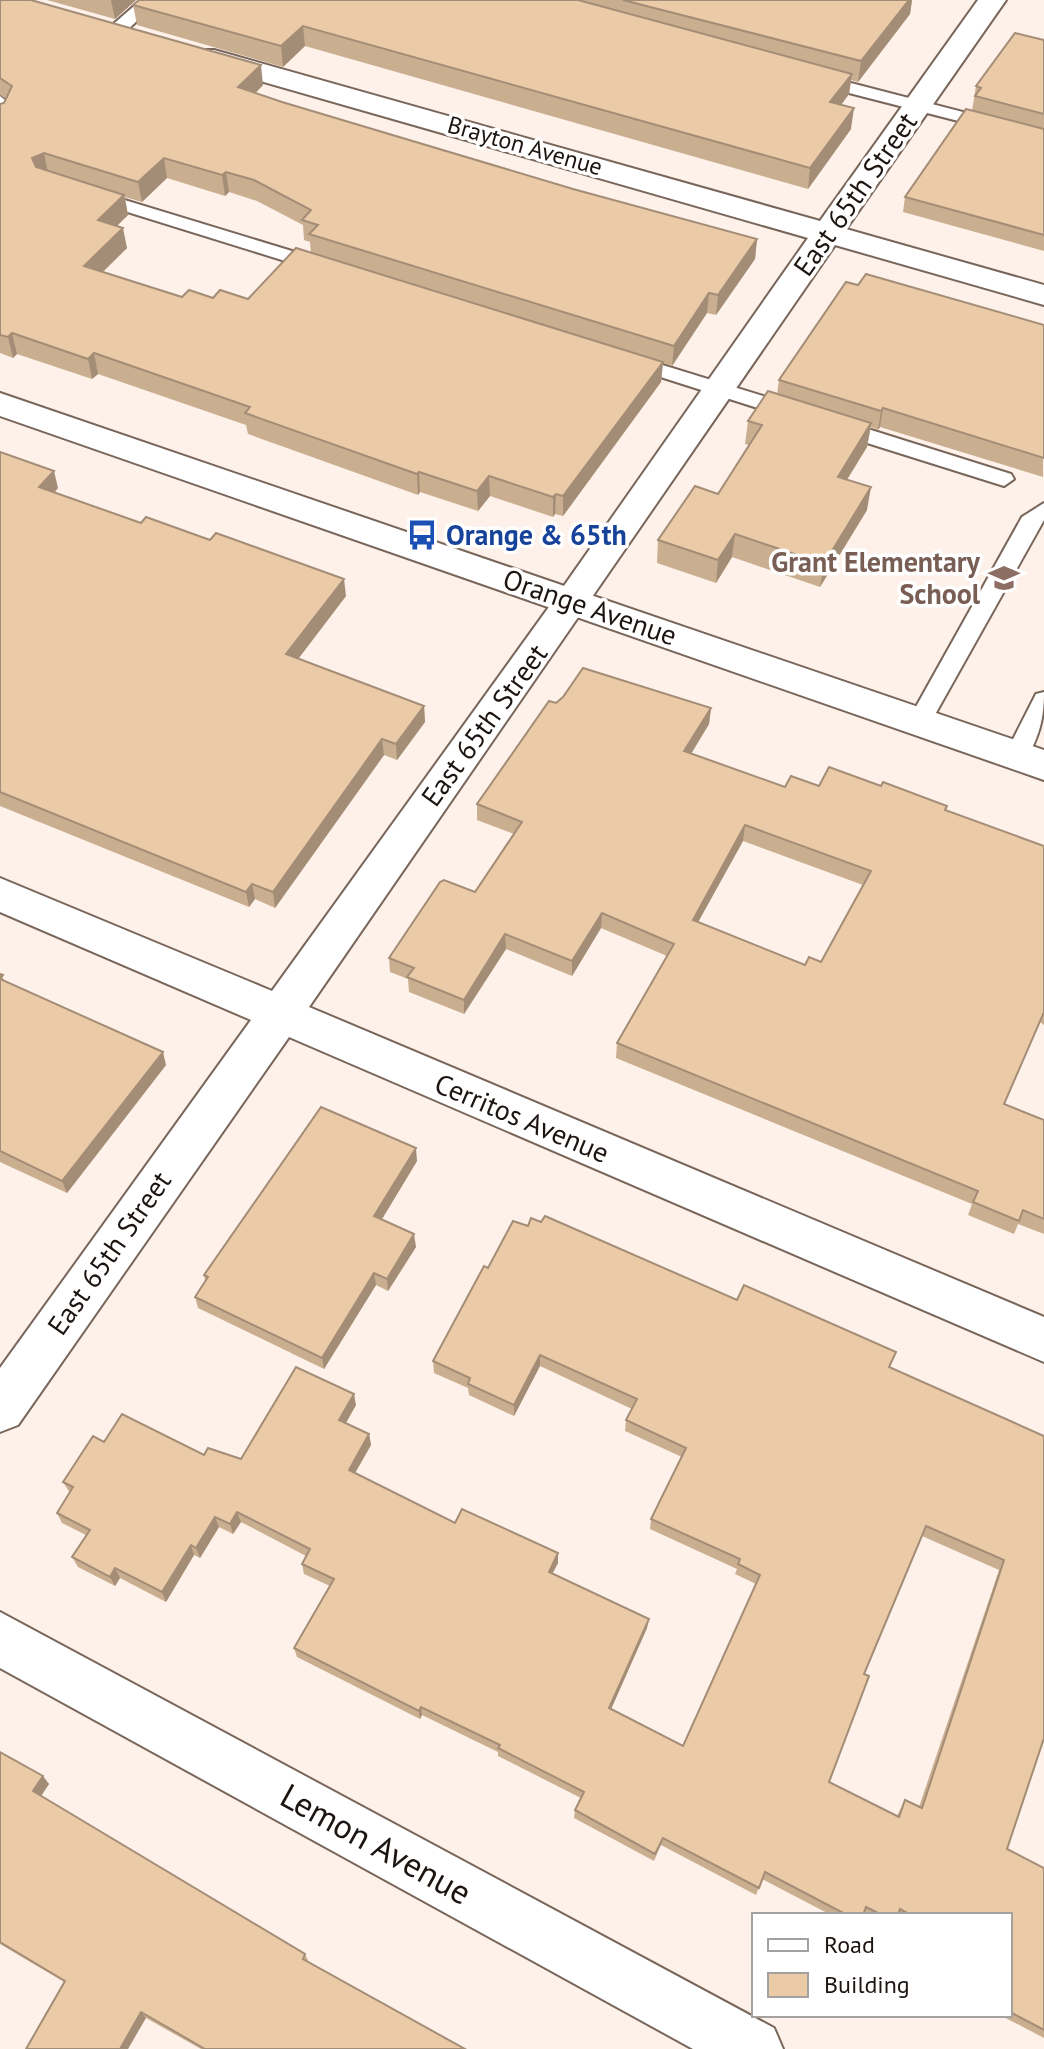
<svg xmlns="http://www.w3.org/2000/svg" width="1044" height="2049" viewBox="0 0 1044 2049" font-family="'PT Sans',sans-serif">
<rect width="100%" height="100%" fill="#fef1e9"/>
<g fill="none" stroke-linecap="round" stroke-linejoin="round">
<g stroke="#79665b" stroke-width="4">
<g id="lane">
<path d="M141,0H159L122,35H110V27Z"/>
<path d="M816,74L1044,133V143L810,83L807,79Z"/>
<path d="M0,96L14,107L6,122L0,123Z"/>
<path d="M95,191L328,262L330,266L328,270H314L89,200V192Z"/>
<path d="M630,355L802,408L805,413L795,420L623,365L620,361Z"/>
<path d="M836,419L1011,474L1014,479L1004,486L829,431L826,426Z"/>
<path d="M1044,503V520L928,727H912L908,721L1022,517Z"/>
<path d="M1044,692C1044,719 1039,737 1025,761H1009L1005,755L1036,694Z"/>
</g>
</g>
<g stroke="#79665b" stroke-width="4">
<g id="street">
<path d="M978,0H1006L846,229L1044,285V305L835,245L309,1007L1044,1317V1362L289,1037L18,1425L0,1432V1368L251,1020L0,912V878L272,991L559,593L808,238L194,62L190,56L194,50H214L820,221Z"/>
<path d="M0,1612L774,2028L783,2049H693L0,1668Z"/>
</g>
</g>
<g stroke="#79665b" stroke-width="4">
<path id="secondary" d="M0,393L1044,750V780L0,416Z"/>
</g>
<use href="#lane" fill="#fff" fill-rule="evenodd"/>
<use href="#street" fill="#fff" fill-rule="evenodd"/>
<use href="#secondary" fill="#fff" fill-rule="evenodd"/>
</g>
<g fill="#caae90" fill-rule="evenodd">
<path d="M0,0L263,85L256,93L282,102L573,189L757,239L755,259L716,315L707,313L672,366L663,363L661,382L563,516L555,514L553,517L490,496L478,511L420,492L418,495L248,434L246,425L98,374L92,379L17,354L13,358L0,353V104L4,103L6,99L0,95ZM167,178L225,196L229,192L257,201L303,225L304,240L310,242L311,253L248,299L182,297L103,272L127,248L117,226L128,215L125,197L142,202Z"/>
<path d="M47,0H136L115,19Z"/>
<path d="M139,0H912L910,14L858,82L851,80L849,94L841,105L851,129L808,189L305,46L283,67L137,25L133,5Z"/>
<path d="M1044,40V251L903,212L905,197L972,111L976,86Z"/>
<path d="M858,285L1044,325L1043,477L880,427L878,430L871,427L867,447L847,480L867,510L820,587L732,557L716,583L657,563L658,540L718,494L749,445L745,444L748,421L777,394L779,380Z"/>
<path d="M0,452L58,488L55,492L346,596L298,659L424,706L425,722L397,760L384,755L275,908L255,899L249,907L0,806Z"/>
<path d="M556,703L711,708L709,724L691,754L785,787L819,786L946,811L1044,846V1025L1040,1022L1004,1104L1044,1120V1234L1018,1224L1014,1234L968,1215L972,1204L616,1058L617,1043L667,956L601,928L572,976L506,949L464,1014L409,992L408,979L390,972L389,958L475,892L514,834L477,820V804ZM743,841L863,885L821,962L805,965L698,922Z"/>
<path d="M0,974L6,982L166,1065L67,1193L0,1162Z"/>
<path d="M417,1161L382,1219L416,1247L388,1291L376,1285L324,1369L198,1308L195,1297L205,1281L204,1275Z"/>
<path d="M488,1268L890,1368L1044,1436L1007,1849L1044,1868V2038L1000,2015H1010V1915H866L863,1914V1915H831L762,1879L756,1895L661,1845L654,1861L574,1818L575,1810L581,1798L498,1756V1752L422,1715L420,1719L297,1657L294,1648L330,1586L304,1574L302,1564L306,1556L241,1522L233,1534L219,1527L200,1558L194,1555L166,1602L120,1578L115,1586L78,1567L72,1557L86,1535L62,1523L57,1513L70,1493L63,1482L104,1442L241,1459L356,1405L346,1423L369,1434L371,1445L355,1473L455,1523L558,1553V1563L552,1574L647,1628L611,1709L683,1746L756,1584L735,1574L737,1569L650,1529L651,1519L682,1457L625,1431L626,1420L632,1409L540,1366L514,1416L469,1395L468,1388L434,1373L433,1361ZM922,1536L999,1570L919,1807L905,1800L897,1816L829,1782L864,1674Z"/>
<path d="M0,1752L49,1784L41,1796L305,1954L308,1960L307,1961L465,2049H201L146,2018L64,1982L0,1944Z"/>
</g>
<g fill="#a48d76">
<path d="M111,0H136L115,19Z"/>
<path d="M909,0H912L910,14L858,82L861,61Z"/>
<path d="M303,26L305,46L283,67L281,46Z"/>
<path d="M261,65L263,85L241,107L238,87Z"/>
<path d="M852,74L849,94L828,123L830,102Z"/>
<path d="M854,108L851,129L808,189L810,168Z"/>
<path d="M44,153L48,173L37,178L32,158Z"/>
<path d="M164,158L167,178L142,202L138,182Z"/>
<path d="M226,172L229,192L225,196L222,175Z"/>
<path d="M124,195L128,215L102,240L98,220Z"/>
<path d="M123,228L127,248L88,286L84,266Z"/>
<path d="M757,239L755,259L716,315L718,295Z"/>
<path d="M709,293L707,313L672,366L674,346Z"/>
<path d="M12,333L17,354L13,358L8,337Z"/>
<path d="M94,353L98,374L92,379L88,359Z"/>
<path d="M663,362L661,382L563,516V496Z"/>
<path d="M883,408L880,427L878,430L881,411Z"/>
<path d="M871,423L867,447L834,500L838,477Z"/>
<path d="M54,471L58,488L44,503L39,487Z"/>
<path d="M419,472L420,492L418,495L417,474Z"/>
<path d="M489,476L490,496L478,511L477,491Z"/>
<path d="M871,487L867,510L820,587L824,564Z"/>
<path d="M556,494L555,514L553,517V497Z"/>
<path d="M735,534L732,557L716,583L718,560Z"/>
<path d="M344,579L346,596L289,671L286,654Z"/>
<path d="M424,706L425,722L397,760L396,744Z"/>
<path d="M711,708L709,724L683,767L684,751Z"/>
<path d="M382,739L384,755L275,908L273,892Z"/>
<path d="M745,825L743,841L691,935L693,920Z"/>
<path d="M252,884L255,899L249,907L246,892Z"/>
<path d="M602,913L601,928L572,976V961Z"/>
<path d="M505,934L506,949L464,1014V1000Z"/>
<path d="M163,1052L166,1065L67,1193L62,1181Z"/>
<path d="M416,1148L417,1161L376,1229L374,1216Z"/>
<path d="M414,1234L416,1247L388,1291L387,1279Z"/>
<path d="M374,1273L376,1285L324,1369L322,1358Z"/>
<path d="M540,1355V1366L514,1416V1405Z"/>
<path d="M354,1394L356,1405L341,1431L339,1420Z"/>
<path d="M369,1434L371,1445L351,1480L349,1470Z"/>
<path d="M237,1512L241,1522L233,1534L230,1524Z"/>
<path d="M215,1517L219,1527L200,1558L196,1548Z"/>
<path d="M191,1545L194,1555L166,1602L162,1592Z"/>
<path d="M558,1553V1563L548,1582L549,1572Z"/>
<path d="M115,1568L120,1578L115,1586L110,1577Z"/>
<path d="M649,1619L647,1628L608,1716L609,1708Z"/>
<path d="M421,1707L422,1715L420,1719L419,1711Z"/>
<path d="M43,1776L49,1784L39,1799L33,1791Z"/>
<path d="M141,2012L146,2018L128,2049H120Z"/>
</g>
<g fill="#ebcaa8" stroke="#a48d76" stroke-width="2" fill-rule="evenodd">
<path d="M0,0H31L261,65L238,87L282,102L573,189L757,239L718,295L709,293L674,346L309,234L318,225L302,220L311,210L254,180L226,172L222,175L164,158L138,182L44,153L32,158L36,167L124,195L98,220L123,228L84,266L182,297L189,290L213,298L220,290L248,299L296,248L663,362L563,496L556,494L553,497L489,476L477,491L419,472L417,474L245,413L250,407L94,353L88,359L12,333L8,337L0,335V104L4,103L12,86L0,78Z"/>
<path d="M139,0H578L852,74L830,102L854,108L810,168L303,26L281,46L133,5Z"/>
<path d="M623,0H909L861,61Z"/>
<path d="M1015,33L1044,40V114L975,96L981,88L976,86Z"/>
<path d="M966,109L1044,129V235L905,197Z"/>
<path d="M866,274L1044,325V458L883,408L881,411L779,380L846,282L858,285Z"/>
<path d="M768,391L871,423L838,477L871,487L824,564L735,534L718,560L658,540L695,486L718,494L762,425L748,421Z"/>
<path d="M0,452L54,471L39,487L141,523L146,517L210,540L216,533L344,579L286,654L424,706L396,744L382,739L273,892L252,884L246,892L0,792Z"/>
<path d="M583,668L711,708L684,751L785,787L791,776L819,786L829,767L881,786L883,782L947,806L945,810L1044,846V1012L1004,1104L1044,1120V1219L1023,1210L1019,1221L973,1202L978,1191L617,1043L674,944L602,913L572,961L505,934L464,1000L407,977L414,968L389,958L440,882L444,880L475,892L522,822L477,804L549,701L556,703L563,697ZM745,825L871,871L821,962L809,957L805,965L693,920Z"/>
<path d="M0,974L3,975L0,979L163,1052L62,1181L0,1151Z"/>
<path d="M321,1107L416,1148L374,1216L414,1234L387,1279L374,1273L322,1358L195,1297L208,1277L204,1275Z"/>
<path d="M545,1216L737,1300L744,1285L896,1352L889,1367L1044,1436V1738L1007,1849L1044,1868V2030L1010,2012V1915H911L900,1909L898,1915H882L866,1907L863,1915H847L765,1872L759,1888L663,1838L655,1854L575,1810L584,1792L498,1748L500,1745L421,1707L419,1711L294,1648L334,1579L302,1564L310,1549L237,1512L230,1524L215,1517L196,1548L191,1545L162,1592L115,1568L110,1577L72,1557L90,1530L57,1513L73,1487L63,1482L93,1436L104,1442L122,1414L204,1455L208,1448L241,1459L296,1367L354,1394L339,1420L369,1434L349,1470L455,1523L462,1509L558,1553L549,1572L649,1619L609,1708L683,1746L760,1575L738,1564L740,1559L651,1519L686,1448L626,1420L637,1399L540,1355L514,1405L468,1384L470,1378L433,1361L484,1266L488,1268L513,1221L528,1226L531,1218L541,1222ZM926,1526L1004,1560L922,1808L905,1800L899,1817L829,1782L869,1676L864,1674Z"/>
<path d="M0,1752L43,1776L33,1791L305,1954L303,1959L465,2049H205L141,2012L120,2049H26L65,1981L0,1942Z"/>
</g>
<defs>
<g id="bus-bare" transform="scale(2.4)"><path d="M-5-6H5V4H4V6H2V4H-2V6H-4V4H-5ZM-3.5-4V0h7V-4ZM-3.5 1.2v1.5H-2V1.2ZM2 1.2v1.5H3.5V1.2Z" fill="#1a4fb4" stroke="#fff" stroke-width="2.5" paint-order="stroke"/></g>
<g id="school-bare" transform="scale(2.4)"><path d="M0-5L7-2L0 1L-7-2ZM-4 1L0 2.5L4 1V4Q0 6-4 4Z" fill="#8d6e63" stroke="#fff" stroke-width="2.5" paint-order="stroke"/></g>
</defs>
<g fill-rule="evenodd">
<use href="#bus-bare" x="422" y="535"/>
<use href="#school-bare" x="1004" y="578"/>
</g>
<g text-anchor="middle" stroke-width="7" stroke-linejoin="round" paint-order="stroke">
<g font-size="24" fill="#1c1410" stroke="#fff">
<text transform="translate(525 146) rotate(16)" y="8">Brayton Avenue</text>
</g>
<g font-size="28" fill="#1c1410" stroke="#fff">
<text transform="translate(855 194) rotate(-55)" y="10">East 65th Street</text>
<text transform="translate(590 607) rotate(19)" y="10">Orange Avenue</text>
<text transform="translate(484 725) rotate(-54)" y="10">East 65th Street</text>
<text transform="translate(522 1118) rotate(23)" y="10">Cerritos Avenue</text>
<text transform="translate(109 1253) rotate(-55)" y="10">East 65th Street</text>
</g>
<g font-size="28" font-weight="bold" fill="#164399" stroke="#fff" text-anchor="start">
<text x="446" y="545">Orange &amp; 65th</text>
</g>
<g font-size="28" font-weight="bold" fill="#785e54" stroke="#fff" text-anchor="end">
<text x="980" y="572">Grant Elementary<tspan x="980" dy="32">School</tspan></text>
</g>
<g font-size="34" fill="#1c1410" stroke="#fff">
<text transform="translate(376 1844) rotate(29)" y="12">Lemon Avenue</text>
</g>
</g>
<rect x="752" y="1913" width="260" height="104" fill="#ffffff" stroke="#a4a19f" stroke-width="2"/>
<rect x="768" y="1939" width="40" height="12" fill="#ffffff" stroke="#a4a19f" stroke-width="2"/>
<text x="824" y="1953" font-size="24" fill="#1c1410">Road</text>
<rect x="768" y="1973" width="40" height="24" fill="#ebcaa8" stroke="#a4a19f" stroke-width="2"/>
<text x="824" y="1993" font-size="24" fill="#1c1410">Building</text>
</svg>
